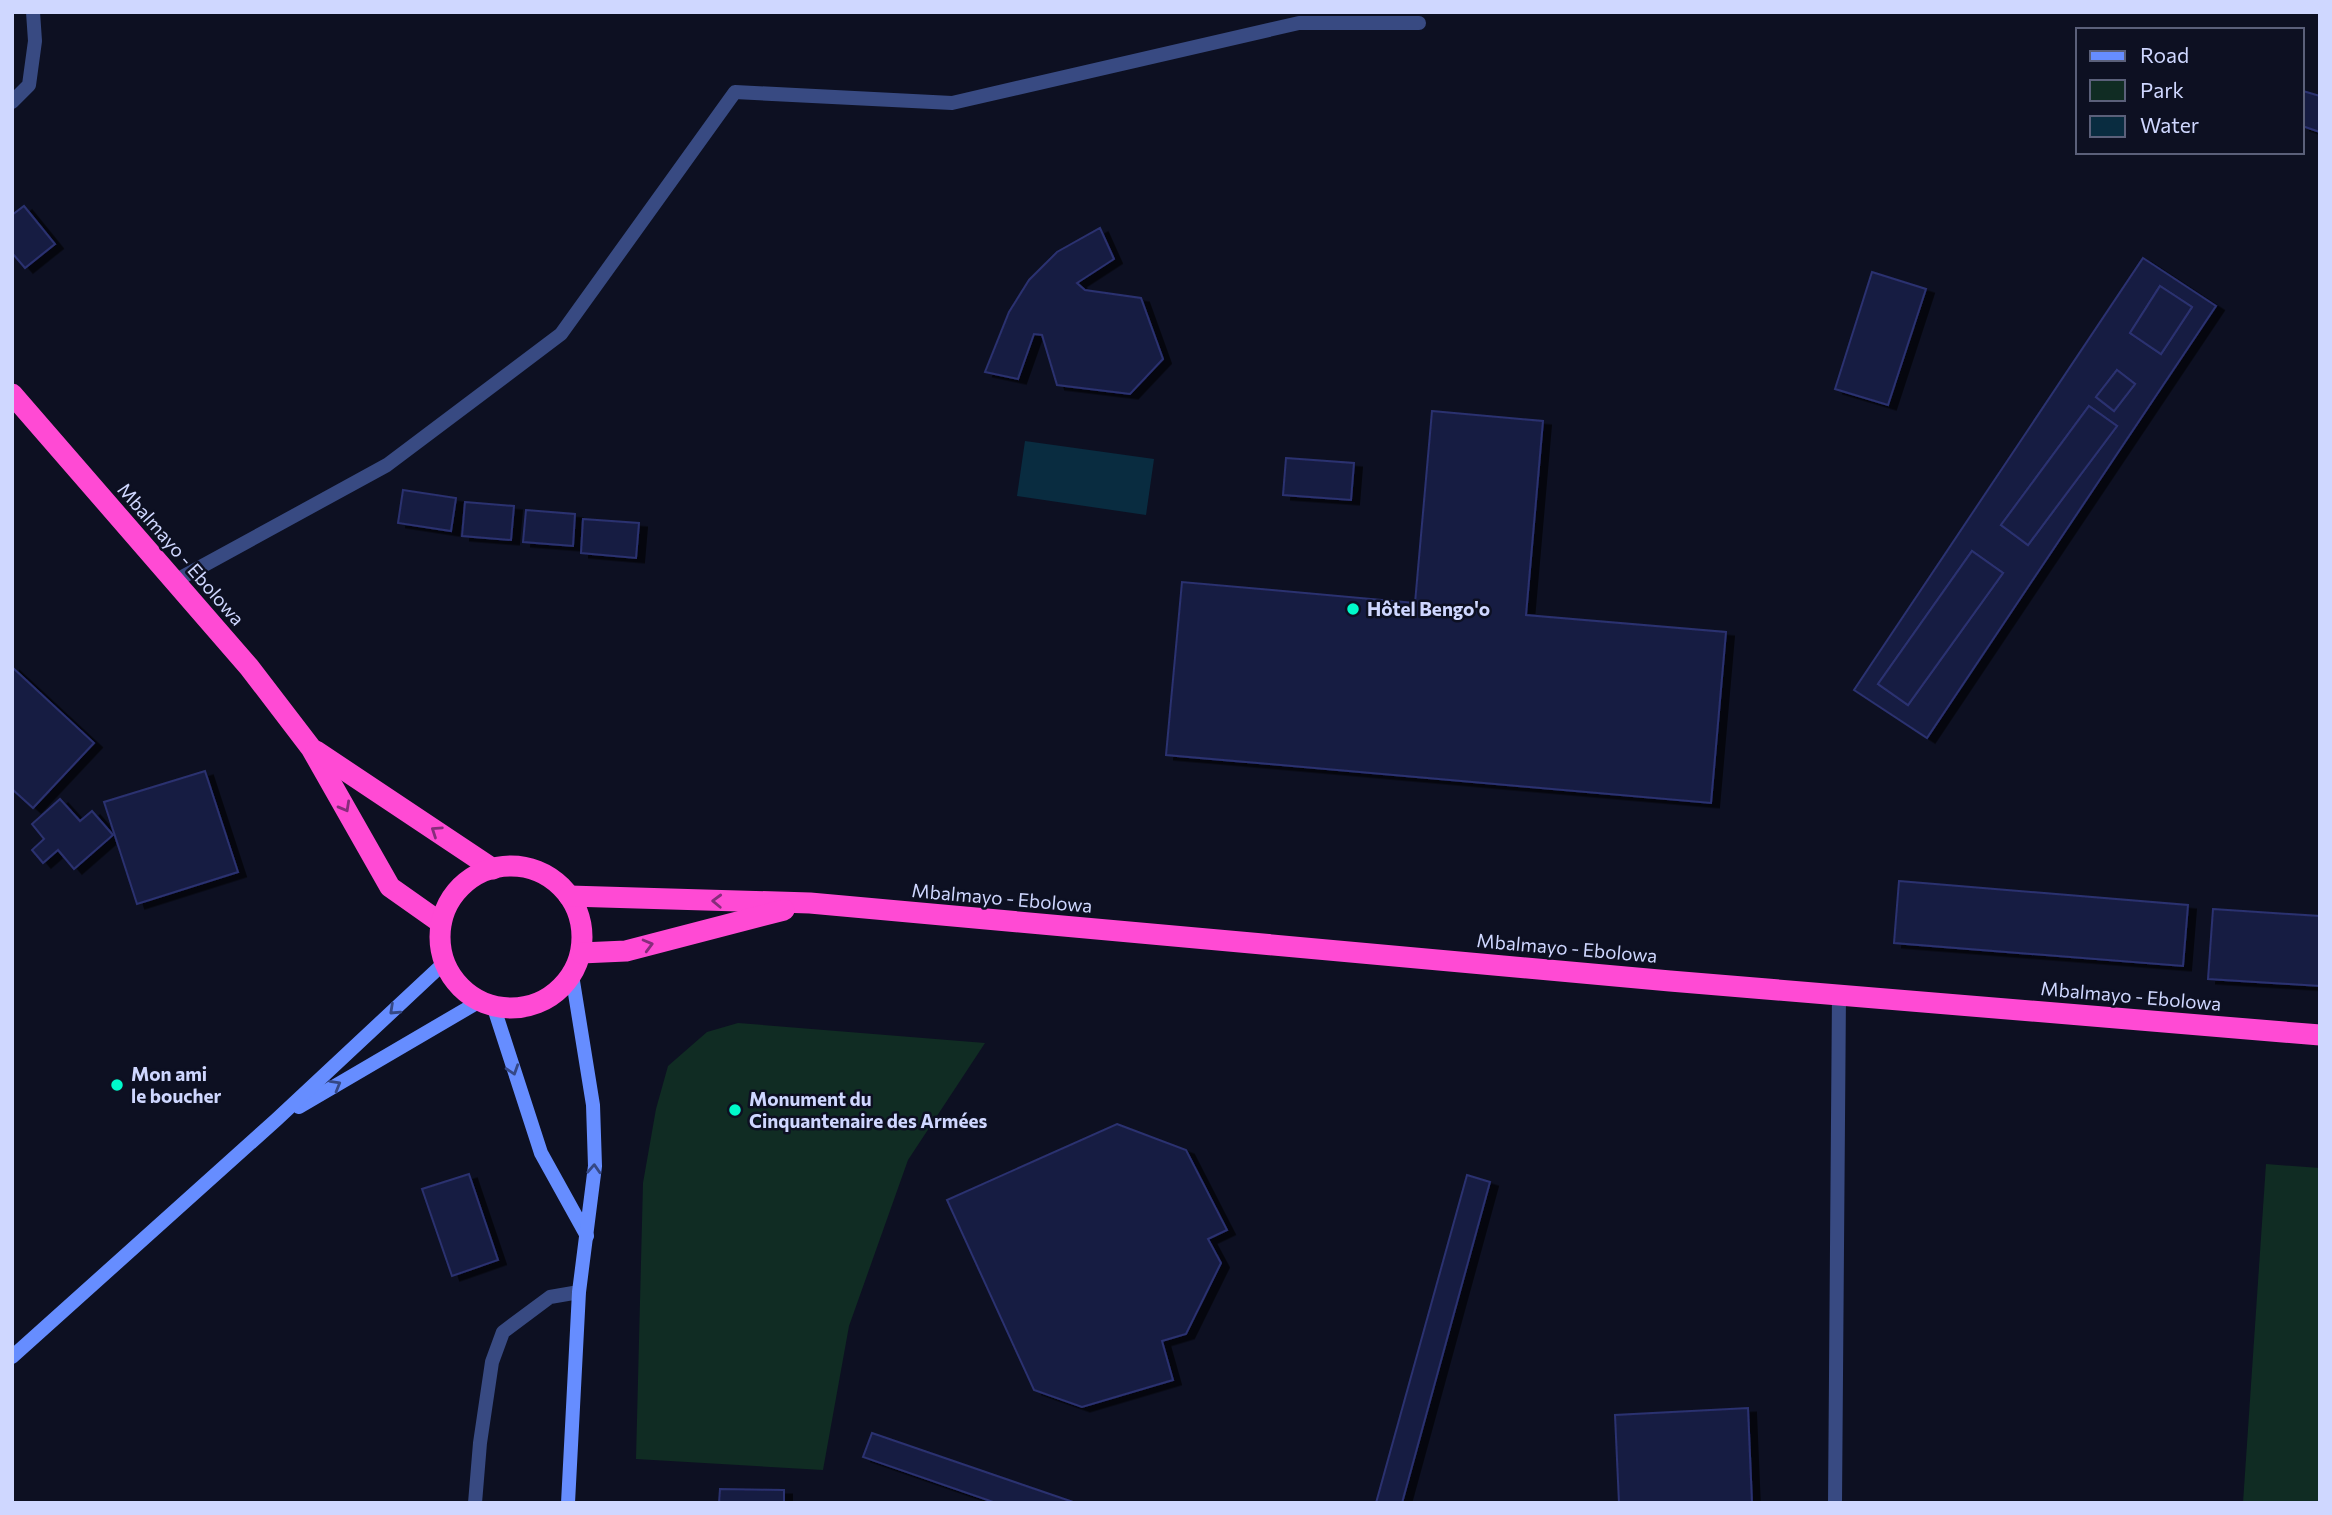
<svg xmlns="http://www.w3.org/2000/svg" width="2332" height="1515" viewBox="0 0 2332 1515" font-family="Commissioner,sans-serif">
<defs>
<filter id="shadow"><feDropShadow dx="8" dy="4.5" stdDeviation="0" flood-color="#0009"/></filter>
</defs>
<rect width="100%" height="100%" fill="#0d1022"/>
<g fill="#102c23">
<path d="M738,1023L985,1043L908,1160L849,1326L823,1470L636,1459L643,1183L656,1109L668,1066L707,1032Z"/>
<path d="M2266,1164L2320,1168V1503H2243Z"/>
</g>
<path fill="#092c40" d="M1025,441L1154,459L1146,515L1017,496Z"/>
<g fill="#191d43" stroke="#2b3170" stroke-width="2" fill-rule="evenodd" filter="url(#shadow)">
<path d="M2303,91L2320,96V132L2302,126Z"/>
<path d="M24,206L55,244L25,268L12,253V215Z"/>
<path d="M1100,228L1114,259L1077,283L1085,290L1141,298L1163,359L1130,394L1057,385L1042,335L1034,334L1018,379L985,372L1009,312L1029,280L1057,252Z"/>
<path d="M2143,258L2216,306L1927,738L1854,690ZM2160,286L2192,307L2161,354L2130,333ZM2117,370L2135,384L2114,411L2096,397ZM2089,406L2117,426L2028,545L2001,525ZM1972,551L2003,573L1908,705L1878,684Z"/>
<path d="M1872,272L1926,289L1888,405L1835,389Z"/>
<path d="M2160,286L2192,307L2161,354L2130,333Z"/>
<path d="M2117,370L2135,384L2114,411L2096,397Z"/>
<path d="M2089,406L2117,426L2028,545L2001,525Z"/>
<path d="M1432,411L1543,421L1526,615L1726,632L1711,803L1166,755L1182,582L1415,603Z"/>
<path d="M1286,458L1354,463L1351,500L1283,495Z"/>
<path d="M403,490L456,498L451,531L398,523Z"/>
<path d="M465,502L514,506L511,540L462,536Z"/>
<path d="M526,510L575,514L573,546L523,542Z"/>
<path d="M583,519L639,523L636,558L581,553Z"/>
<path d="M1972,551L2003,573L1908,705L1878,684Z"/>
<path d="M12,667L94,743L33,808L12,789Z"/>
<path d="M205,771L238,872L137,904L104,802Z"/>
<path d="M60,799L80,821L92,811L113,835L74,869L58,850L43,863L32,850L44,839L32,824Z"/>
<path d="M1899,881L2188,905L2183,966L1894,943Z"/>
<path d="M2213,909L2320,916V986L2208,979Z"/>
<path d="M1117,1124L1186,1150L1227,1230L1208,1239L1221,1263L1186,1334L1162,1341L1173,1380L1082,1407L1034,1390L947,1200Z"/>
<path d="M469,1174L498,1260L452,1276L422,1189Z"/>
<path d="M1467,1175L1490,1182L1402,1503H1376Z"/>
<path d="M1748,1408L1752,1503H1619L1615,1415Z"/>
<path d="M872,1433L1076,1503H996L863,1457Z"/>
<path d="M720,1489L784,1490V1503H719Z"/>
</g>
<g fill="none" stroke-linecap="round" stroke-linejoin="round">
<g stroke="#384a82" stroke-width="14">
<path d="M12,102L29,85L35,41L33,12"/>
<path d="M175,581L387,465L561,334L735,92L952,103L1299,23H1419"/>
<path d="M475,1503L480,1443L492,1362L503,1332L550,1297L579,1292"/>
<path d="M1835,1503L1839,993"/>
</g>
<g stroke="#668dff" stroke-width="14">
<path d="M493,1005L541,1153L587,1236"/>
<path d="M299,1107L480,1001"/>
<path d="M12,1357L276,1120L444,963"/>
<path d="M568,1503L579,1292L595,1166L593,1105L572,975"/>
</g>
<g stroke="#ff4ad4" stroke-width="21">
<path d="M12,394L249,667L311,748L390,887L441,923"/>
<path d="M316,751L493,869"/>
<circle cx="511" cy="937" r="71"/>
<path d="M569,896L810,903L1670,981L2320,1035"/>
<path d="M581,953L626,951L784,910"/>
</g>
</g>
<defs><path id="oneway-chevron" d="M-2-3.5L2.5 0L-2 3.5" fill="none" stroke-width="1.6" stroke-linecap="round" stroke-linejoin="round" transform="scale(1.75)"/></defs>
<g stroke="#862d7b">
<use href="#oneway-chevron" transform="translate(345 807) rotate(61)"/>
<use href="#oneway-chevron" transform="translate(436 831) rotate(-146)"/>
<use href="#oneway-chevron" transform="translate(717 901) rotate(-178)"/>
<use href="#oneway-chevron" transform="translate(648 945) rotate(-15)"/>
</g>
<g stroke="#354885">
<use href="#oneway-chevron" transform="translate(394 1010) rotate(137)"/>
<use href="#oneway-chevron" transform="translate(513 1070) rotate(72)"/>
<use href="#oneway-chevron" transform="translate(336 1085) rotate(-30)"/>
<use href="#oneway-chevron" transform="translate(594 1169) rotate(-87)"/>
</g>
<g fill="#00facb" stroke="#0d1022" stroke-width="2.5">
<circle cx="1353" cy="609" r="7"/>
<circle cx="117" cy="1085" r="7"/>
<circle cx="735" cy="1110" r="7"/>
</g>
<g text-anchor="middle" stroke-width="5" stroke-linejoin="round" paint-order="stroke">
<g font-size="19" fill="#cfd7ff" stroke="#0d1022">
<text transform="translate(181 554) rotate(49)" y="7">Mbalmayo - Ebolowa</text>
<text transform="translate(1002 898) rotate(5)" y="7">Mbalmayo - Ebolowa</text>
<text transform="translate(1567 948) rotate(5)" y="7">Mbalmayo - Ebolowa</text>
<text transform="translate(2131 996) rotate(5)" y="7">Mbalmayo - Ebolowa</text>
</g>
<g font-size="19" font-weight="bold" fill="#cfd7ff" stroke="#0d1022" text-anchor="start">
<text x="1367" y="616">Hôtel Bengo'o</text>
<text x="131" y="1081">Mon ami<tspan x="131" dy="22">le boucher</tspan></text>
<text x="749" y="1106">Monument du<tspan x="749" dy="22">Cinquantenaire des Armées</tspan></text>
</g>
</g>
<rect width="2332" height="1515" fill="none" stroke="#cfd7ff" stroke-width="28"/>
<rect x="2076" y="28" width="228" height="126" fill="#0d1022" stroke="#5b607a" stroke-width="2"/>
<rect x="2090" y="51" width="35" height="10" fill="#668dff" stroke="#5b607a" stroke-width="2"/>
<text x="2140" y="63" font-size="21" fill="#cfd7ff">Road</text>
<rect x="2090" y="80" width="35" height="21" fill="#102c23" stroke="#5b607a" stroke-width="2"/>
<text x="2140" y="98" font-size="21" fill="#cfd7ff">Park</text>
<rect x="2090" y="116" width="35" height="21" fill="#092c40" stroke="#5b607a" stroke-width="2"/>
<text x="2140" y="133" font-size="21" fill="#cfd7ff">Water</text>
</svg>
